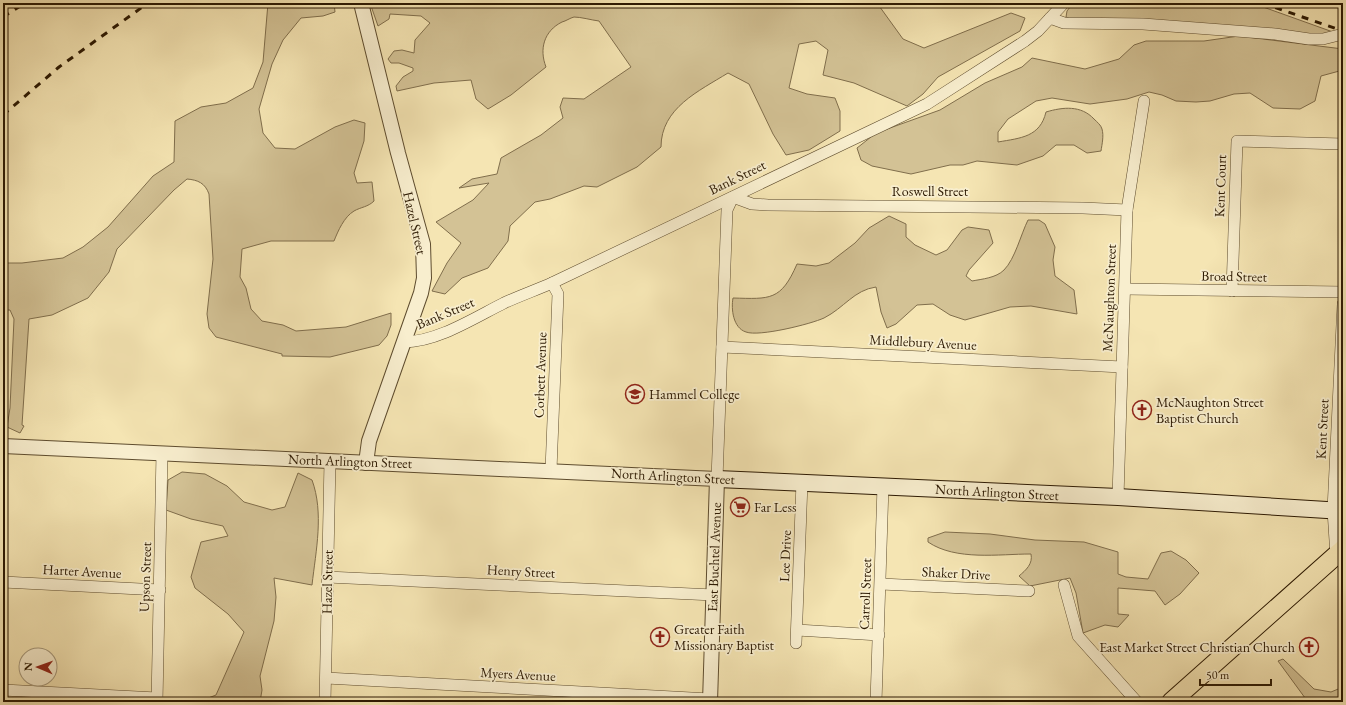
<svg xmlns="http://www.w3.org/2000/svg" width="1346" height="705" viewBox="0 0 1346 705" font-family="'EB Garamond',serif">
<rect width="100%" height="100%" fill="#f5e5b3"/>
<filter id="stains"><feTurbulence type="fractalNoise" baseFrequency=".005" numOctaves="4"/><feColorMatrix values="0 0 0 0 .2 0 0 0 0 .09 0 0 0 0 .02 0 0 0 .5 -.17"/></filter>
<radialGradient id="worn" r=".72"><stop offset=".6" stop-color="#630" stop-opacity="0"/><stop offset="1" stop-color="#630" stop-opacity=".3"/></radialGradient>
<g fill="#d3c295" stroke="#806e4c">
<path d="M268,3H334L335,12L323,16L301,18L283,40L272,64L259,109L263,133L275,148L295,149L335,127L354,120L365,123L364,141L354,173L357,183L372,182L374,201C368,207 361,207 354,211C344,217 338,231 334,241H271L242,249L240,277L246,288L251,309L262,321L283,325L296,331L346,327L391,313V325L387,336L379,345L330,357L282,356V354L216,337L209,328L207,314L213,259L209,194C205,183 198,180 187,179L174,190L117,249L109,272L88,298L52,315L29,319L22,425L24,426L20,433L7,427L10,408L14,319L10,310H3V263H22L63,258L83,247L108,227L153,176L174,162L175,121L201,107L226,103L253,88L263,62Z"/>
<path d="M370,3H877L903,39L924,48L1011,13L1025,18L1020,31L938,77L923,94L907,106L854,83L823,75L828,50L816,41L799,44L789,88L807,94L835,98L840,111V131L809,150L786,155L773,134L749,84L728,73C699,91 661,108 661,147L637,167L597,187L584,186L550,199L535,202L510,226L508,241L488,268L462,278L445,294L432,291L447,263L461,243L436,222L473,200L489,183L459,188L472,179L497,174L501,158L541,135L563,118L560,107L563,98L584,99L631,67L599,21C591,20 581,17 574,17C570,18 566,21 562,22C544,31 539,49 546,67L511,95L488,109L476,99L471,80L434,83L397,91L396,86L403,77L413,71V68L399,63H391L388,59L394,51L402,50L414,53L415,40L430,23L421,16L390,14L389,19L378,26Z"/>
<path d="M1073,3H1252L1333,32L1327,34H1309L1071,19L1066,17L1067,11Z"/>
<path d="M1239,36L1343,49L1339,61L1343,70L1321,76L1315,101L1300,109L1273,108L1250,93L1234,94L1210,101L1196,102L1176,101L1162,95L1149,92L1127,99L1090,104L1052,98L1036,101L1008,119L998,132V142C1021,138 1040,137 1046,112C1063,107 1081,105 1094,119C1097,122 1101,125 1102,129C1104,136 1102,144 1101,151L1087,153L1074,145H1056L1043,156L1017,165L977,161L963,165H950L911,174L872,166L861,160L857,148L876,133L940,110L985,83L1022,67L1032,58L1085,69L1119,59L1134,45L1146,41H1204Z"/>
<path d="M889,216L906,224V237L915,245L936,255L947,250L962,230L968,227L989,230L993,243L969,270L966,276L972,281C982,279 996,278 1004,270C1015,259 1021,234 1028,220H1039L1045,224L1055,247L1053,260L1055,276L1074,290L1077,314L1031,306L1010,307L965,320L950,315L933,304L917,305L896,324L887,328L881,312L876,287C854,290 844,308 824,318C811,324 759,337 746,332C733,328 731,309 733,298C770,299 781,301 797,264L816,266L829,263L855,243L869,228Z"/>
<path d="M182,472L205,474L227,486L244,502L272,510L285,507L298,473L312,480C324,513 316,550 312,585L274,578L276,597L274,621L260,676L262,690L260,702H198L216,695L244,632L228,614L195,588L191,577L201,542L228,536L223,526L191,519L166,510L168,480Z"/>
<path d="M945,532L990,534L1035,540L1084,542L1118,552V574L1126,577L1148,579L1161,553L1171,551L1186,560L1199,573L1180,594L1165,605L1155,591L1118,588V614L1129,615L1118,627L1105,625L1083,633L1076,593L1070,578L1030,586L1019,576C1026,570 1033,564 1031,554C999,554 956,561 928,542V538Z"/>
<path d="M1283,659L1314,689L1331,692L1343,687V702H1308L1278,661Z"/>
</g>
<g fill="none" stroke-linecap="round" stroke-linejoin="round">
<g stroke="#5e4c2e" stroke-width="12">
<g id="minor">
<path d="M1050,18L1064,23L1143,24L1275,34L1309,39H1323L1343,34"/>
<path d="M1125,289L1343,292"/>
<path d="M1232,291L1237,141L1343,144"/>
<path d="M404,342C437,342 474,318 504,303C519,296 536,290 552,283L927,104L1025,41L1038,31L1064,3"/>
<path d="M722,347L1122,367"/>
<path d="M551,470L558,294L552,283"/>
<path d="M717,479L727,210L733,197L752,204L768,205L1083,208L1127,210"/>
<path d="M1118,497L1127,210L1144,101"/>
<path d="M1336,556L1333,510L1343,304"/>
<path d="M327,577L714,595"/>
<path d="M3,582L160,590"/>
<path d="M881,584L1029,591"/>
<path d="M1064,585L1078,636L1137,702"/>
<path d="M797,630L879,635"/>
<path d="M796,643L802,482"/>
<path d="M326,678L710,699"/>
<path d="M3,690L157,698"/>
<path d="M157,702L162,453"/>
<path d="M325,702L330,461"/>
<path d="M876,702L883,486"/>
</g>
</g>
<g stroke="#5e4c2e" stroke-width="16">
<g id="tertiary">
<path d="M361,3L398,153L423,244L424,278L421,293L369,441L366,463"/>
<path d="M3,446L717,479L710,702"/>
</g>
</g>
<g stroke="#2c1902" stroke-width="18">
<path id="secondary" d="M717,479L1118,497L1343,511"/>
</g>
<g stroke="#2c1902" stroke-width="20">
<path id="primary" d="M1171,702L1343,549"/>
</g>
<use href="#minor" stroke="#f8eece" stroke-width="11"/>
<use href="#tertiary" stroke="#f8eece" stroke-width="14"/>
<use href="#secondary" stroke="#f8eece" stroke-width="16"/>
<use href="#primary" stroke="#f5e5b3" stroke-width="18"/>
<g stroke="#2c1902" stroke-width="3" stroke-dasharray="7 7" stroke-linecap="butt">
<path d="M1262,3L1343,31"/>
<path d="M3,17L25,3"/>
<path d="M3,115L59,67L148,3"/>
</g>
</g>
<defs>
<g id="school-ring" transform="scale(1)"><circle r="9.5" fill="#f8eece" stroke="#8f2418" stroke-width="1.5"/><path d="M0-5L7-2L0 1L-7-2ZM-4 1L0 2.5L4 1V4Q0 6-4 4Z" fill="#8f2418"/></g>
<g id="church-ring" transform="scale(1)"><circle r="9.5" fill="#f8eece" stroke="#8f2418" stroke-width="1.5"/><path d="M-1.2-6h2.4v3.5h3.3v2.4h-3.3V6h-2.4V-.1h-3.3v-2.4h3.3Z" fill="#8f2418"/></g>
<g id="supermarket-ring" transform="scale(1)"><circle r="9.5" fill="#f8eece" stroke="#8f2418" stroke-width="1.5"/><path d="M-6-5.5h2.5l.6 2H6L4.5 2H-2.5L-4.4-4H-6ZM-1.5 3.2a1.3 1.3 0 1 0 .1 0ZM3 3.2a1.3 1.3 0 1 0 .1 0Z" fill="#8f2418"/></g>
</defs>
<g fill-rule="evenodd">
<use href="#school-ring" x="635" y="394"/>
<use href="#church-ring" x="1142" y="410"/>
<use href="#supermarket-ring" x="740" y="507"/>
<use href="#church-ring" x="660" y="637"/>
<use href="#church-ring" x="1309" y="647"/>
</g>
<g text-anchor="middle" stroke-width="3.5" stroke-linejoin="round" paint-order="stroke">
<g font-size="14" fill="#2c1902" stroke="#f8eece">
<text transform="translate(737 177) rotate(-26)" y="5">Bank Street</text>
<text transform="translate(1220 186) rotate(-88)" y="5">Kent Court</text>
<text x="930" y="196">Roswell Street</text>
<text transform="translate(415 223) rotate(77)" y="5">Hazel Street</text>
<text transform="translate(1234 276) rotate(1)" y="5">Broad Street</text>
<text transform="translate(1109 298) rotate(-88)" y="5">McNaughton Street</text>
<text transform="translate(445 313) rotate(-23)" y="5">Bank Street</text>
<text transform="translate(923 342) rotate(3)" y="5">Middlebury Avenue</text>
<text transform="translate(540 375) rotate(-88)" y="5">Corbett Avenue</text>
<text transform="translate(1322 429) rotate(-87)" y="5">Kent Street</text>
<text transform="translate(350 461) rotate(2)" y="5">North Arlington Street</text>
<text transform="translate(673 476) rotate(3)" y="5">North Arlington Street</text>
<text transform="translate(997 492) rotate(3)" y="5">North Arlington Street</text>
<text transform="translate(785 556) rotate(-88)" y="5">Lee Drive</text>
<text transform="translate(714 557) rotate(-88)" y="5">East Buchtel Avenue</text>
<text transform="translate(82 571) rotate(3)" y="5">Harter Avenue</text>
<text transform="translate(521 571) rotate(3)" y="5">Henry Street</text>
<text transform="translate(956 573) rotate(3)" y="5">Shaker Drive</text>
<text transform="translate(145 577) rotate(-88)" y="5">Upson Street</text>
<text transform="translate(327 582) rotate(-89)" y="5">Hazel Street</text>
<text transform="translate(865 594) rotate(-88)" y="5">Carroll Street</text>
<text transform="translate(518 674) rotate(3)" y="5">Myers Avenue</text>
</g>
<g font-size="14" fill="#2c1902" stroke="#f8eece" text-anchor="start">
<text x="649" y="399">Hammel College</text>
<text x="1156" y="407">McNaughton Street<tspan x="1156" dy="16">Baptist Church</tspan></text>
<text x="754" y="512">Far Less</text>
<text x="674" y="634">Greater Faith<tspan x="674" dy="16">Missionary Baptist</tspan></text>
<text x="1295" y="652" text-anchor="end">East Market Street Christian Church</text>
</g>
</g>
<rect width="1346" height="705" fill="none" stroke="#f5e5b3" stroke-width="16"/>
<rect x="4" y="4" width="1338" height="697" fill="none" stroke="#2c1902" stroke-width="2"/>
<rect x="8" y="8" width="1330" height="689" fill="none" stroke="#2c1902"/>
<g transform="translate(38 667) rotate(272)"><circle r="19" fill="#f8eece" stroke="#a6997c"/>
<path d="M0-3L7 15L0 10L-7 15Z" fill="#8f2418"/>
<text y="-6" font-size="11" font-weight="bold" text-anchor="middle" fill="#2c1902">N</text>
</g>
<path d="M1200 679v6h71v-6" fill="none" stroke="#2c1902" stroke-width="2"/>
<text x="1206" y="679" font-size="12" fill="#2c1902" stroke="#f8eece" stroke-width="3" paint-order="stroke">50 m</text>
<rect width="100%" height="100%" filter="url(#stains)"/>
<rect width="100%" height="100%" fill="url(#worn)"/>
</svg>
